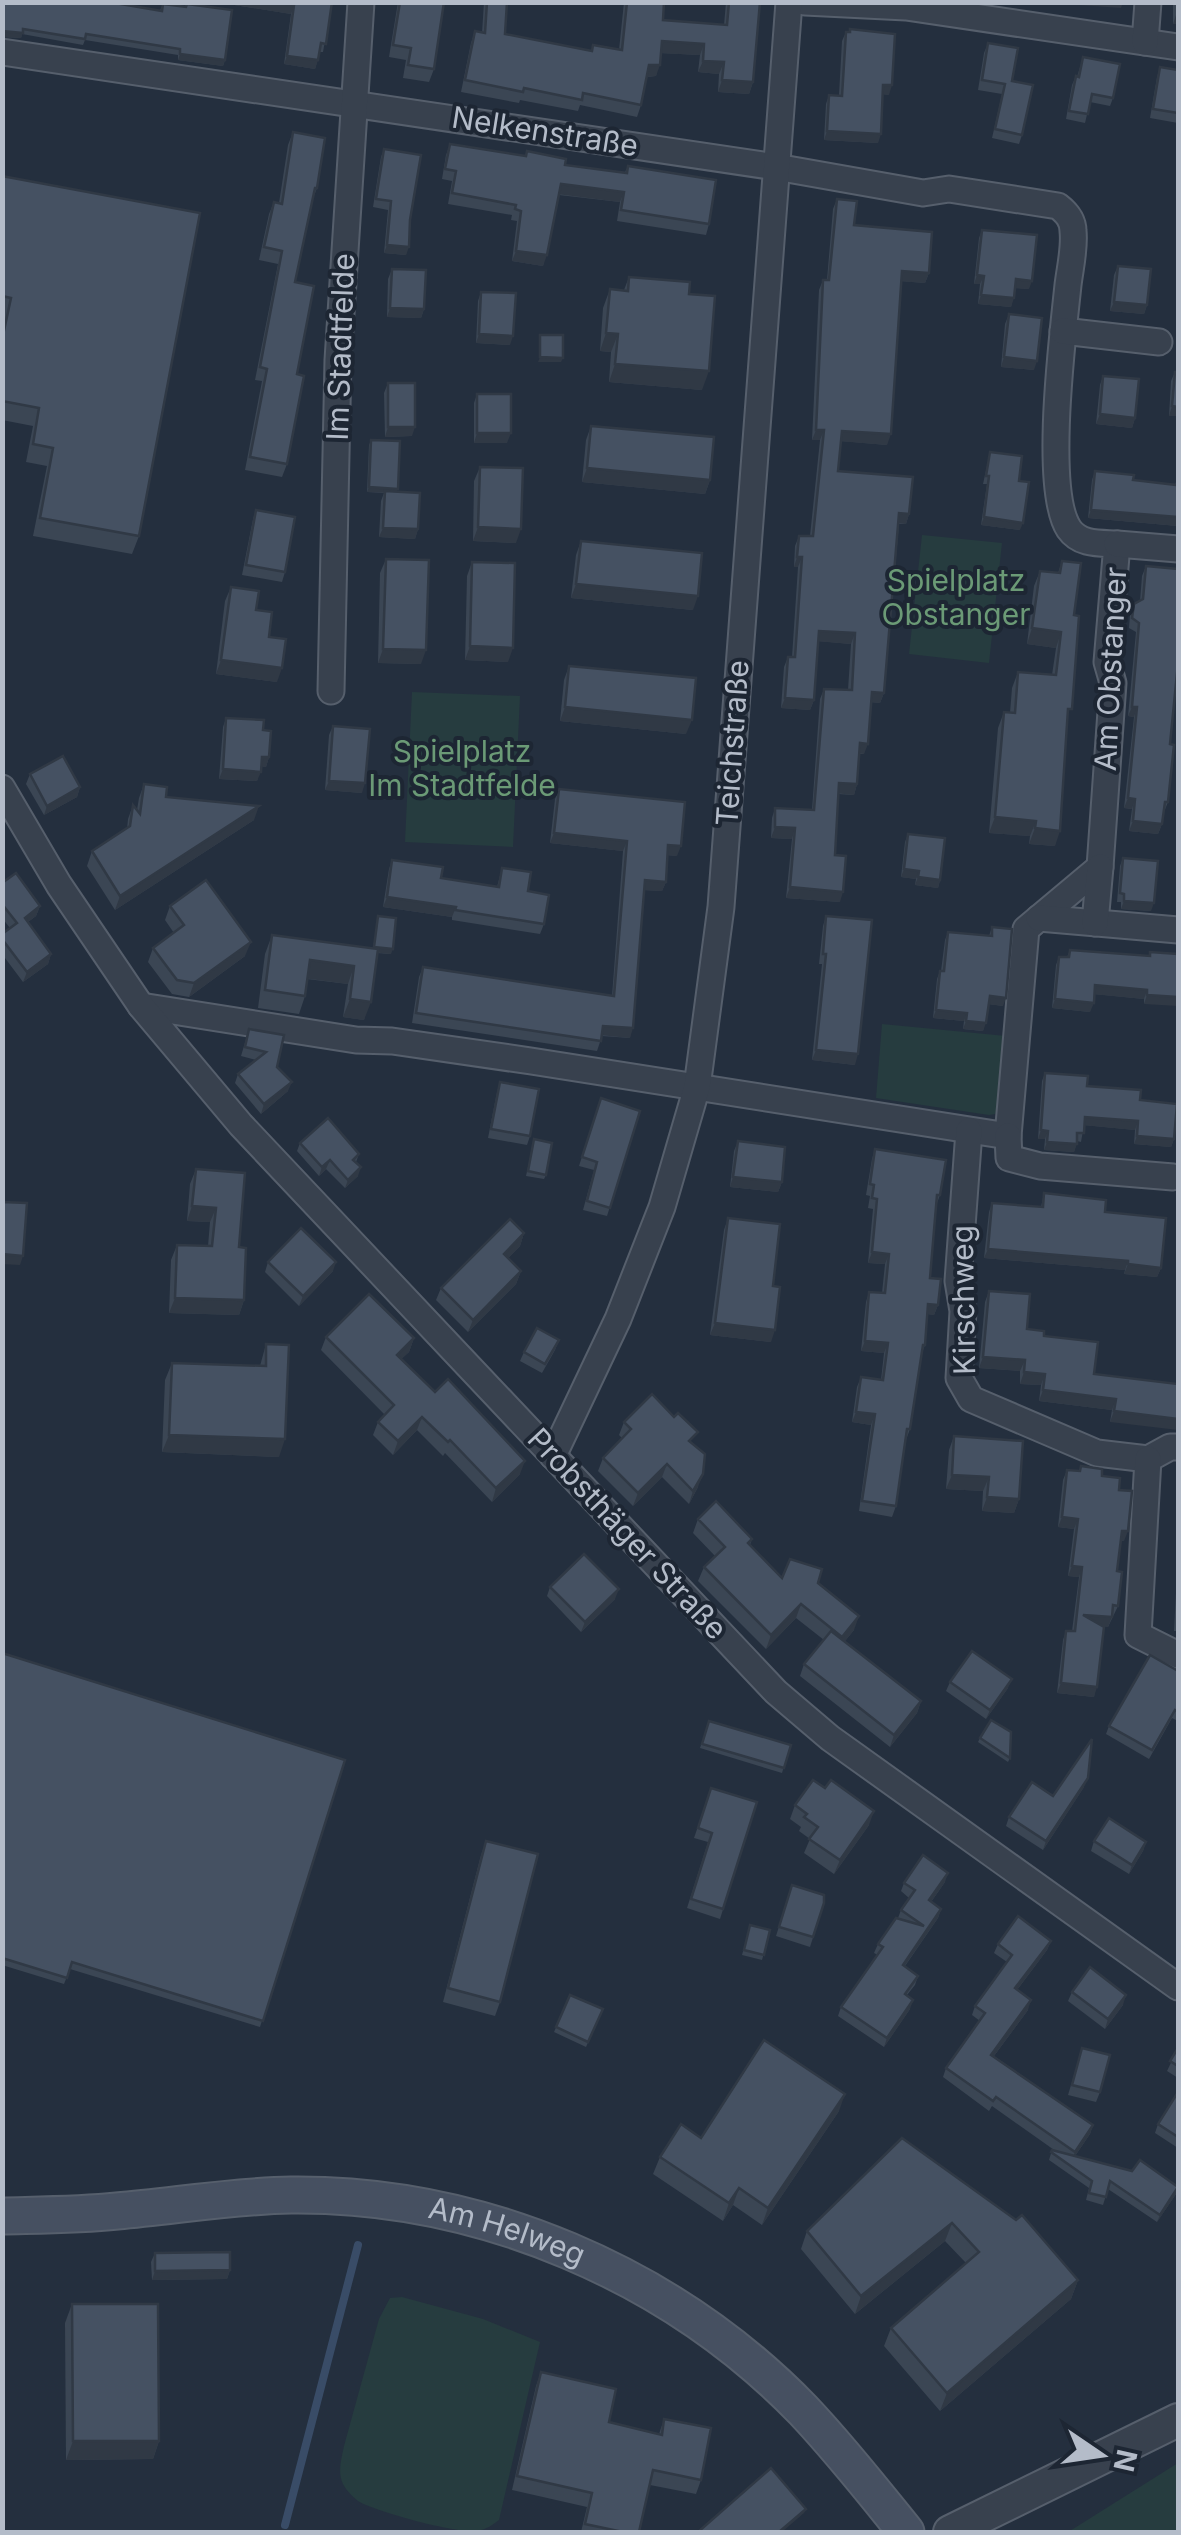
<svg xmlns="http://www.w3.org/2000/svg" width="1181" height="2535" viewBox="0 0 1181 2535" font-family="Inter,sans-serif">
<rect width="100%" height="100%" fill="#242f3e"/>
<g fill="#263c3f">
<path d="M922,535L1002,543L989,663L909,654Z"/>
<path d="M412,692L520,696L513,847L405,842Z"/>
<path d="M882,1024L1006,1036L1001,1102L995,1114L989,1115L876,1098Z"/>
<path d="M402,2297L483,2319L540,2342L499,2520C493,2525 486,2529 478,2531C458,2534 376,2512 358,2501C353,2497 346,2490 343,2484C337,2472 342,2457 344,2446L379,2319L390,2298Z"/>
<path d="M1178,2463V2532H1067L1073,2529Z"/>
</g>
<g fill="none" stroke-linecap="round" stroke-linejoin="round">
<path stroke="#394c67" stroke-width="8" d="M285,2525L358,2245"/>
<g stroke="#565f6c" stroke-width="29">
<g id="minor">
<path d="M805,2L906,7L1178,47"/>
<path d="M1145,42L1148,2"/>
<path d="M2,52L776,167L923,193L949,189L1058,206C1067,213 1073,220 1073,231C1075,248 1070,268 1068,285C1063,334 1043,490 1069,529C1080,545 1100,543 1117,544L1107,662L1113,683L1100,867L1026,929L1008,1136L531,1061L392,1041L356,1040L141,1006"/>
<path d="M1063,331L1159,342"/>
<path d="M1117,544L1178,549"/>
<path d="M331,691L338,360L361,2"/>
<path d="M2,788L59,885L141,1006L241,1125L776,1692L830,1738L1178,1987"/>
<path d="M1039,918L1178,930"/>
<path d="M1095,923L1100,867"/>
<path d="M969,1131L958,1281L963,1311L959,1378L971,1399L1097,1453L1148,1459L1170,1447H1178"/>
<path d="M1008,1136L1009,1158L1040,1166L1173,1177"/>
<path d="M553,1456L618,1319L662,1207L697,1087L721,907L789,2"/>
<path d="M1148,1459L1138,1635L1178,1655"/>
</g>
</g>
<g stroke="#565f6c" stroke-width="36">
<path id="tertiary" d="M950,2532L1178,2420"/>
</g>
<g stroke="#565f6c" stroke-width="39">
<g id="secondary">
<path id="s1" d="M2,2216C40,2215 79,2215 117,2211C175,2206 232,2196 291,2195C481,2193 671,2274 803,2410C840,2449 873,2491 906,2532"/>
</g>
</g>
<use href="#minor" stroke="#38414e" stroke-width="25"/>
<use href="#tertiary" stroke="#38414e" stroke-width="32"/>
<use href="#secondary" stroke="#465061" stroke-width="35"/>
</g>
<g fill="#3b4654">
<path d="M2,2L160,10L163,4L225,60L223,66L178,60V55L85,40L83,45L22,34L21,38L2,37Z"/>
<path d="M216,2H332L323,52H320L315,69L284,64L291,14Z"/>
<path d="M398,2H444L434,69L429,82L403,78L406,60L389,57Z"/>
<path d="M484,2H507L505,34L591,51L619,50L624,2H664L663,20L724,25L726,2H760L753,82L749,94L718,92L719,74L698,72L700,55L661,53L656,76L647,77L641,105L637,117L580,105L578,111L520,100L519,103L461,92L471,43L475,31L482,33Z"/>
<rect x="1173" y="2" width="5" height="22"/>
<path d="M850,29L889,95L883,94L878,143L824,140L826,104L829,95H839L842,41L846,32H849Z"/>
<path d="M988,43L1012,81L1022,135L1019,144L992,138L1002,94L978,90L984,53Z"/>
<path d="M1083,57L1113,98L1110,106L1090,102L1085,123L1066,119L1072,85L1076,76L1077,77Z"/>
<path d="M1160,67L1178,70V123L1150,118L1157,77Z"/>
<path d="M293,132L317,188L312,201L295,282L297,374L287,464L282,477L245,470L262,381L255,380L278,264L259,260L269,214L274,202L279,203L288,145Z"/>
<path d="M450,144L565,165L625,172L628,166L709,224L706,235L617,221L620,202L559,195L543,266L512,261L517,221L511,220L512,215L448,204L452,181L442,179L446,155Z"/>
<path d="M384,149L410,220L406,255L384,253L388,210L373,207L381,157Z"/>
<path d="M2,176L139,536L132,554L33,536L47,466L26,462L33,426L2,420V323L4,316H2Z"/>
<path d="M837,199L854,225L929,273L925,283L901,281L887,445L841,441L838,471L909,514L906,524H899L884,693L880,703L871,702L864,754H859L857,784L854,795L838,794L835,855L840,902L786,898L792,839L771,838L772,818L775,808L812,810L820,699L824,689L848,690L851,644L818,641L814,700L810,710L781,708L784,667L788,657H792L798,567H794L795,546L799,536H810L820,440H812L819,290L823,280H827L833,209Z"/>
<path d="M982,230L1029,289L1015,288L1011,307L978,304L980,284H974L979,238Z"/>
<path d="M1118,266L1147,305L1144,314L1110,311L1114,275Z"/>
<path d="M392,269L424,309L421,318L387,317L388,279Z"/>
<path d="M629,277L689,294L702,390L609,382L611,352L600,351L603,308L610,289L624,290Z"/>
<path d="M1178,291V324H1176Z"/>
<path d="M481,292L510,345L476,343L478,301Z"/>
<path d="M1009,314L1034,370L1001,367L1005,324Z"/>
<path d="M1175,372L1178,416H1169L1171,381Z"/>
<path d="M1103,376L1135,418L1132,428L1096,424L1100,385Z"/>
<path d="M388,383L412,436L385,437L384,393Z"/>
<path d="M477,394L507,443H474V403Z"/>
<path d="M591,426L710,480L705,494L582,482L586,440Z"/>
<path d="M371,440L397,492L418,529L415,539L379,537L381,501L384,493L367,492L369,445Z"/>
<path d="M990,452L1019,481L1020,530L981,525L987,484H983Z"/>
<path d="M480,467L516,543L473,541L474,481Z"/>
<path d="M1095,471L1133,480L1175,485L1177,479L1178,526L1088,518L1092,480Z"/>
<path d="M256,510L285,572L282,582L242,575L253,519Z"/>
<path d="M581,541L693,610L571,598L576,555Z"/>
<path d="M386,559L421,664L378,663L380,573Z"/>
<path d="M1062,561L1074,615L1067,722L1055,846L1029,844L1030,836L989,833L998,728L1004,712L1010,713L1012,688L1018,672L1052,675L1056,648L1027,644L1034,586L1040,571L1058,573Z"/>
<path d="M472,562L508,662L465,660L467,576Z"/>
<path d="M1146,566L1170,744L1168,802L1164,812L1162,824L1158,834L1129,831L1132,809L1124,808L1134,717L1128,716L1136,632L1129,628L1130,614L1134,604L1140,601L1142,576Z"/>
<path d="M231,587L256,610L269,637L277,682L216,674L225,601Z"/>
<path d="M569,666L686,734L560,721L564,680Z"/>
<path d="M226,718L263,730L269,757L266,767L261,766L257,781L219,779L223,727Z"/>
<path d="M333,726L362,793L325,790L329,735Z"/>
<path d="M30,774L80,787L77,797L44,815L26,784Z"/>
<path d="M144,784L166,797L254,820L115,910L87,866L92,851L127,829L128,819L133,805L137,810L139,798Z"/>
<path d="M559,789L677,856L667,855L666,882L662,891L644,890L630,1038L602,1036L597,1051L412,1023L419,977L423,967L612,996L623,851L550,843L555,799Z"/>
<path d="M908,834L940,880L938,888L915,885L916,879L901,877L905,842Z"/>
<path d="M1123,858L1151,911L1121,909V902H1117L1120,866Z"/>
<path d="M392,860L441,878L497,887L502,868L528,891L544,924L540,934L452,920V917L383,907L389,869Z"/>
<path d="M2,883L40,906L36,916L28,922L51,954L48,964L23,982L2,954V934L10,928L2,918Z"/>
<path d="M170,906L245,956L189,997L172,994L148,962L153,948L174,933L165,920Z"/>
<path d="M378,916L391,954L377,953L364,1020L343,1017L348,984L307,979L305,996L299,1014L258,1008L265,954L272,935L373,948Z"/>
<path d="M826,916L855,1065L812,1060L822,964H819L823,926Z"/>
<path d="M992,927L1003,1006L989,1004L983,1031L963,1029L964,1021L933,1018L937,979L940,971H941L945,940L948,932L989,936Z"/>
<path d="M1070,950L1149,956L1150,952L1178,954L1144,1004V999L1094,994L1090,1012L1052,1008L1056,965L1059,957H1067Z"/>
<path d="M249,1029L277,1067L288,1091L261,1114L235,1083L238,1074L256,1060L241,1056Z"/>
<path d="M1045,1073L1140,1100L1174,1139L1171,1147L1134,1144L1135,1130L1084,1125L1081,1142L1077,1141L1074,1152L1044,1150L1045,1139H1038L1042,1081Z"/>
<path d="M500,1082L530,1136L527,1145L488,1138L497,1092Z"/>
<path d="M601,1098L640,1111L607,1216L583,1210L594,1170L579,1166Z"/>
<path d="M534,1139L546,1175L544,1179L526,1176Z"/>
<path d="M738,1141L782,1182L778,1192L730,1187L734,1151Z"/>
<path d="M300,1143L359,1154L356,1162L358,1176L345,1188L326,1169L319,1176L297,1151Z"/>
<path d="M875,1149L940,1195L936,1206L930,1278L938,1305L934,1315L928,1314L925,1345L921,1356L910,1429L906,1440L896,1506L892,1517L859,1511L871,1425L852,1422L857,1387L861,1377L881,1380L884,1353L861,1351L866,1302L869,1292L882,1293L885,1264L868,1263L873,1209L868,1208L870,1196L866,1195L872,1159Z"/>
<path d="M196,1169L239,1247L244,1300L239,1315L169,1313L171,1260L177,1245L208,1246L210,1222L187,1221L190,1184Z"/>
<path d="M1044,1193L1105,1212L1161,1268L1157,1277L1124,1274L1125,1270L984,1258L989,1212L992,1203L1041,1207Z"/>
<path d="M728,1218L773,1286L771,1342L710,1335L724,1230Z"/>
<path d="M524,1233L520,1246L508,1258L521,1271L516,1284L468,1332L436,1300L441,1288Z"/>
<path d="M268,1262L333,1271L299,1306L265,1272Z"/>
<path d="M989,1291L1027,1329L1044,1336L1094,1374L1178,1384L1110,1422L1112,1410L1039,1401L1041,1385L1020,1384V1371L979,1368L985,1302Z"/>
<path d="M326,1337L414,1338L409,1352L401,1359L520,1474L492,1502L445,1453L443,1456L417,1430L393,1455L373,1435L378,1422L385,1415L321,1350Z"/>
<path d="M559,1340L555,1350L542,1373L520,1361L524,1352Z"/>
<path d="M266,1344L279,1457L162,1452L165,1380L172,1363L260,1366Z"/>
<path d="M624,1422L693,1444L698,1487L689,1504L662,1477L633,1506L598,1471L603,1458L622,1438L619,1435Z"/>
<path d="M954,1436L1019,1499L1014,1513L982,1511L983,1491L946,1489L949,1450Z"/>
<path d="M1081,1466L1102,1476L1119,1490L1124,1541H1121L1117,1571L1118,1606L1108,1627L1103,1626L1094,1697L1057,1693L1063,1640L1066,1631H1072L1079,1577L1068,1576L1074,1529L1058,1527L1063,1480L1067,1470L1079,1471Z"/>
<path d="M698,1519L752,1539L750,1545L782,1578L818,1583L854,1630L845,1641L921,1701L917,1713L890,1747L800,1676L804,1664L824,1640L796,1618L766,1649L698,1581L704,1567L715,1556L693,1533Z"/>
<path d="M550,1587L615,1599L581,1632L547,1596Z"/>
<path d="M1178,1587V1631H1174L1176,1593Z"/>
<path d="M2,1653L345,1760L260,2027L70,1969L64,1984L2,1965Z"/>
<path d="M1178,1671V1721L1172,1718L1149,1759L1106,1734L1109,1726Z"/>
<path d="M950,1682L1008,1688L986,1719L946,1691Z"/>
<path d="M709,1721L791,1745L782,1773L700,1748Z"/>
<path d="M980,1738L1010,1758L1008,1762L978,1742Z"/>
<path d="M1084,1787L1043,1850L1006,1826L1009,1817Z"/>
<path d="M711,1788L757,1802L720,1919L687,1908L708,1842L694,1838Z"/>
<path d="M795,1805L869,1825L834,1874L804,1853L810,1839L799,1831L801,1827L790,1819Z"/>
<path d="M486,1841L500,2002L495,2016L443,2002L481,1855Z"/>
<path d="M1094,1841L1146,1842L1143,1851L1129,1874L1091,1851Z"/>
<path d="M945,1882L931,1902L941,1909L938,1918L905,1966L918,1976L915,1985L907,1995L910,2009L884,2047L838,2016L841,2007L878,1955L874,1953L878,1944L898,1918L901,1910L909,1898L901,1891L904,1883Z"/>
<path d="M792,1885L824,1903L810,1947L776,1936Z"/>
<path d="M750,1925L770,1930L762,1960L742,1955Z"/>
<path d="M1051,1941L1047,1950L1017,1990L1028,2010L994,2056L1093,2125L1090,2134L1075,2156L1176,2194L1157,2222L1108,2189L1103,2205L1086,2200L1089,2188L1049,2160L1052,2150L1057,2152L992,2106L989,2111L943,2077L946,2068L980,2021L972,2015L975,2006L1007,1962L994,1953L998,1944Z"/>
<path d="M1072,1992L1123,2005L1105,2029L1068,2001Z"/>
<path d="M570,1995L603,2009L586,2047L554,2032Z"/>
<path d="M1082,2048L1100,2092L1096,2102L1068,2095Z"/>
<path d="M1178,2048V2078L1167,2071Z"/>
<path d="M1178,2092V2148L1155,2133L1158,2124Z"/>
<path d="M839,2111L762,2225L733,2205L723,2221L653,2174L660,2157L701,2138Z"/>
<path d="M902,2138L1078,2280L1071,2299L940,2411L884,2346L891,2328L966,2263L945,2241L855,2314L801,2249L807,2231Z"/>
<path d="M155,2253L230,2270L227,2279L152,2280L151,2262Z"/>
<path d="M72,2304L159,2441L153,2459L66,2460L65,2323Z"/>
<path d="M541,2372L609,2422L659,2434L664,2419L701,2480L696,2494L650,2485L639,2532H581L587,2507L512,2490L536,2386Z"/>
</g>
<g fill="#303945">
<path d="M216,2H274L294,5L291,14Z"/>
<path d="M1066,2H1123L1121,8L1065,4Z"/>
<path d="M1176,15H1178V24H1173Z"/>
<path d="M2,31L23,33L21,38L2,37Z"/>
<path d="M662,41L704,44L700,55L657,53Z"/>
<path d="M180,54L225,60L223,66L178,60Z"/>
<path d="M287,56L318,60L315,69L284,64Z"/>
<path d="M703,61L724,62L719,74L698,72Z"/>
<path d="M649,65H660L656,76L645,77Z"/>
<path d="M722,80L753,82L749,94L718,92Z"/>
<path d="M883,85H892L889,95L880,94Z"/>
<path d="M827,131L881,134L878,143L824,140Z"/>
<path d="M561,184L624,192L620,202L557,194Z"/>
<path d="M387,245L409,247L406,255L384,253Z"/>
<path d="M516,251L547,255L543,266L512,261Z"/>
<path d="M902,271L929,273L925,283L898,281Z"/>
<path d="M977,275L984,276L980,284H974Z"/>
<path d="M1016,279L1032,281L1029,289L1013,288Z"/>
<path d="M981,295L1014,298L1011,307L978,304Z"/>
<path d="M1114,302L1147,305L1144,314L1110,311Z"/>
<path d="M390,308L424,309L421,318L387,317Z"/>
<path d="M606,333L618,334L611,352L600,351Z"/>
<path d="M479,334L513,336L510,345L476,343Z"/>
<path d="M540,357L563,358L561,362H538Z"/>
<path d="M1004,357L1037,361L1034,370L1001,367Z"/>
<path d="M615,364L709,371L702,390L609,382Z"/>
<path d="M1172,406L1178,407V416H1169Z"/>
<path d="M1100,414L1135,418L1132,428L1096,424Z"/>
<path d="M388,427H415L412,436L385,437Z"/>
<path d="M816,430H824L820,440H812Z"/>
<path d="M842,431L891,434L887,445L838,441Z"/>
<path d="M477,433H511L507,443H474Z"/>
<path d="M587,468L710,480L705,494L582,482Z"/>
<path d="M369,487L398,489L396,493L367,492Z"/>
<path d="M1091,510L1178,517V526L1088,518Z"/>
<path d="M899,513L909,514L906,524L896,523Z"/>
<path d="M984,517L1023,523L1020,530L981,525Z"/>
<path d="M478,527L521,529L516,543L473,541Z"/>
<path d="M383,528L418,529L415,539L379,537Z"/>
<path d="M797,557H802L798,567H794Z"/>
<path d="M576,584L698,596L693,610L571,598Z"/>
<path d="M1032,628L1061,632L1056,648L1027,644Z"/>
<path d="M819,631L855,633L851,644L815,641Z"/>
<path d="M470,646L513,648L508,662L465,660Z"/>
<path d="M383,649L426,650L421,664L378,663Z"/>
<path d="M221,660L282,668L277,682L216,674Z"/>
<path d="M872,692L884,693L880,703L868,702Z"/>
<path d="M785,698L814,700L810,710L781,708Z"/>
<path d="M565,707L692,720L686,734L560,721Z"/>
<path d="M1132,707H1137L1134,717L1128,716Z"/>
<path d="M860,743L868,744L864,754L856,753Z"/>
<path d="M262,757H269L266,767L258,766Z"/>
<path d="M223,769L261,772L257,781L219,779Z"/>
<path d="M329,781L365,783L362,793L325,790Z"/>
<path d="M839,783L857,784L854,795L835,793Z"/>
<path d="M80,787L77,797L44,815L47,806Z"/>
<path d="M1128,798L1135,799L1132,809L1124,808Z"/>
<path d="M259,806L254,820L115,910L120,896Z"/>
<path d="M995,817L1036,821L1030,836L989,833Z"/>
<path d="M1133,821L1162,824L1158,834L1129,831Z"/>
<path d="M775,827L795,828L792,839L771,838Z"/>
<path d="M1035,828L1060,831L1055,846L1029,844Z"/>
<path d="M554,833L627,841L623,851L550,843Z"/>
<path d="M668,845L681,846L677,856L664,855Z"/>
<path d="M904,869L919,871L916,879L901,877Z"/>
<path d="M918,877L940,880L938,888L915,885Z"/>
<path d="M645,880L666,882L662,891L641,890Z"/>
<path d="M790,887L843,892L840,902L786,898Z"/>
<path d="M387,897L456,907L452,917L383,907Z"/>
<path d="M1124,901L1154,903L1151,911L1121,909Z"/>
<path d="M40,906L36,916L21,927L25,918Z"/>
<path d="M251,942L245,956L189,997L194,983Z"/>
<path d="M374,947L393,949L391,954L372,952Z"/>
<path d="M51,954L48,964L23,982L27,972Z"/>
<path d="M310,960L354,966L348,984L303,978Z"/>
<path d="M1095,985L1147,990L1144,999L1092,994Z"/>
<path d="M1147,995L1178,997V1006L1144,1004Z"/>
<path d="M990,996L1006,998L1003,1006L987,1004Z"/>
<path d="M350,999L371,1002L364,1020L343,1017Z"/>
<path d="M1055,999L1094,1003L1090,1012L1052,1008Z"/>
<path d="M936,1010L967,1013L964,1021L933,1018Z"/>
<path d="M966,1021L986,1023L983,1031L963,1029Z"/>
<path d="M603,1026L633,1028L630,1038L600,1035Z"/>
<path d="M816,1050L858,1054L855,1065L812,1060Z"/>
<path d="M292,1082L288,1091L261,1114L264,1104Z"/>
<path d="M1085,1117L1138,1121L1135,1130L1082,1125Z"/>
<path d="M1041,1130L1048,1131L1045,1139H1038Z"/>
<path d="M1137,1136L1174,1139L1171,1147L1134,1144Z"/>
<path d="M1047,1142L1077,1144L1074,1152L1044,1150Z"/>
<path d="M330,1160L326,1169L319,1176L322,1167Z"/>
<path d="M361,1167L358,1176L345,1188L348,1180Z"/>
<path d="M733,1177L782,1182L778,1192L730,1187Z"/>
<path d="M192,1206L216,1208L210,1222L187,1221Z"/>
<path d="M524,1233L520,1246L499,1267L504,1254Z"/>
<path d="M988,1249L1128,1261L1125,1270L984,1258Z"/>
<path d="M872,1252L889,1254L885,1264L868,1263Z"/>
<path d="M2,1254L23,1256L20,1265L2,1264Z"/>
<path d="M336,1262L333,1271L299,1306L303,1296Z"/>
<path d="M1128,1264L1161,1268L1157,1277L1124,1274Z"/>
<path d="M521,1271L516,1284L468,1332L473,1320Z"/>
<path d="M175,1298L244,1300L239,1315L169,1313Z"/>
<path d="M928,1304L938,1305L934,1315L925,1314Z"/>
<path d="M715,1323L775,1330L771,1342L710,1335Z"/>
<path d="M414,1338L409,1352L392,1368L397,1355Z"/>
<path d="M865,1341L888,1343L884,1353L861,1351Z"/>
<path d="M983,1357L1025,1360L1020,1371L979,1368Z"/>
<path d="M1024,1372L1045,1374L1041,1385L1020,1384Z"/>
<path d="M1043,1390L1116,1399L1112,1410L1039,1401Z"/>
<path d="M1114,1411L1178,1419V1430L1110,1422Z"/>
<path d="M856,1412L875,1414L871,1425L852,1422Z"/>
<path d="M422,1417L417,1430L393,1455L398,1441Z"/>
<path d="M169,1435L285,1439L279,1457L162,1452Z"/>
<path d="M525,1461L520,1474L492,1502L496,1488Z"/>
<path d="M667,1464L662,1477L633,1506L638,1493Z"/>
<path d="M703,1474L698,1487L689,1504L693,1491Z"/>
<path d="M952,1475L989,1477L983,1491L946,1489Z"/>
<path d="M987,1497L1019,1499L1014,1513L982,1511Z"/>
<path d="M1062,1517L1078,1519L1074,1529L1058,1527Z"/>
<path d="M1122,1531H1128L1124,1541L1118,1540Z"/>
<path d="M1072,1566L1082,1567L1079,1577L1068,1576Z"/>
<path d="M619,1589L615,1599L581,1632L585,1622Z"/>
<path d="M801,1604L796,1618L766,1649L771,1635Z"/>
<path d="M1083,1615L1112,1617L1108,1627L1080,1625Z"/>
<path d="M859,1616L854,1630L837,1651L842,1637Z"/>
<path d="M1012,1679L1008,1688L986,1719L990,1710Z"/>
<path d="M1061,1683L1097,1687L1094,1697L1057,1693Z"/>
<path d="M921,1701L917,1713L890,1747L894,1735Z"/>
<path d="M1088,1778L1084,1787L1043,1850L1046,1841Z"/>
<path d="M874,1811L869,1825L834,1874L840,1860Z"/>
<path d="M1146,1842L1143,1851L1129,1874L1132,1865Z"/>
<path d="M948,1873L945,1882L926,1909L929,1900Z"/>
<path d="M941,1909L938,1918L899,1974L903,1965Z"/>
<path d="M1051,1941L1047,1950L1011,1998L1015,1988Z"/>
<path d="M1126,1995L1123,2005L1105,2029L1108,2019Z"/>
<path d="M913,2000L910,2009L884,2047L887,2038Z"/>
<path d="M1031,2000L1028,2010L988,2064L991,2055Z"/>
<path d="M845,2094L839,2111L762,2225L768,2208Z"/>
<path d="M1093,2125L1090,2134L1071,2162L1075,2152Z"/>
<path d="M1178,2187L1176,2194L1157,2222L1160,2215Z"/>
<path d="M739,2188L733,2205L723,2221L729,2203Z"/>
<path d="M952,2223L945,2241L855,2314L861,2296Z"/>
<path d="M230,2270L227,2279L152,2280L155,2271Z"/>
<path d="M1078,2280L1071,2299L940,2411L947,2393Z"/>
<path d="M73,2441H159L153,2459L66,2460Z"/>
<path d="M806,2509L804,2513L782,2532H779Z"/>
</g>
<g fill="#455162" stroke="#303945" stroke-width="2.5">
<path d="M2,2H109L162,11L163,4L186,7L187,4L232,10L225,60L180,54V49L86,34L85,39L23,29V33L2,31Z"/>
<path d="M274,2H332L326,44L321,43L318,60L287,56L294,5Z"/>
<path d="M400,2H444L434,69L408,65L411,48L393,45Z"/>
<path d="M487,2H507L505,34L592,51L593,45L622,50L627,2H664L663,20L727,25L729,2H760L753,82L722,80L724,62L703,61L704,44L662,41L660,65H649L641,105L583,93L582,100L524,88L523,92L465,80L475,31L485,33Z"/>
<path d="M850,29L895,34L892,85H883L881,134L827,131L829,95L842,96L846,32H850Z"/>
<path d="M988,43L1018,48L1012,81L1033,85L1022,135L995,129L1005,84L982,80Z"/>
<path d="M1083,57L1120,64L1113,98L1092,94L1088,114L1069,111L1076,76L1079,77Z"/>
<path d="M1160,67L1178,70V113L1153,109Z"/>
<path d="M293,132L325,138L317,188H315L295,282L314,286L297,374L304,376L287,464L250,457L267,369L260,367L282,251L264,247L274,202L282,204Z"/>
<path d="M450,144L526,156L527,151L566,159L565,165L627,173L628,166L716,180L709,224L621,210L624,192L561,184L547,255L516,251L521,211L515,209L516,205L452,193L456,171L445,169Z"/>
<path d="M384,149L421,155L410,220L409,247L387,245L391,201L376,199Z"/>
<path d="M2,176L200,213L139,536L40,518L53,448L33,444L39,408L2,401V340L11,298L2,296Z"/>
<path d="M837,199L857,201L854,225L932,232L929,273L902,271L891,434L842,431L838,471L913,477L909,514L899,513L884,693L872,692L868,744L860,743L857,784L839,783L835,855L846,856L843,892L790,887L795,828L775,827V808L814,810L824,689L852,690L855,633L819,631L814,700L785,698L788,657H795L802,557H797L799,536H813L824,430H816L823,280H829Z"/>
<path d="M982,230L1037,235L1032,281L1016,279L1014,298L981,295L984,276L977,275Z"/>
<path d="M1118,266L1151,269L1147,305L1114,302Z"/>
<path d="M392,269L426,270L424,309L390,308Z"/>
<path d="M629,277L690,282L689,294L715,296L709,371L615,364L618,334L606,333L610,289L628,291Z"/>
<path d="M481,292L516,293L513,336L479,334Z"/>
<path d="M1009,314L1042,318L1037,361L1004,357Z"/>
<path d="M540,335H563V358L540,357Z"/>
<path d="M1175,372H1178V407L1172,406Z"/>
<path d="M1103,376L1139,379L1135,418L1100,414Z"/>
<rect x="388" y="383" width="27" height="44"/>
<rect x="477" y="394" width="34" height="39"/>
<path d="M591,426L714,437L710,480L587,468Z"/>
<path d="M371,440L400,441L398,489L369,487Z"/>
<path d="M990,452L1022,456L1019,481L1029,482L1023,523L984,517L989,476H986Z"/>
<path d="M480,467L523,468L521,529L478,527Z"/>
<path d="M1095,471L1134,475L1133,480L1177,485L1178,479V517L1091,510Z"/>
<path d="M385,491L420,493L418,529L383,528Z"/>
<path d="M256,510L295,517L285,572L246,565Z"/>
<path d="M581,541L702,553L698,596L576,584Z"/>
<path d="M386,559L429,560L426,650L383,649Z"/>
<path d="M1062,561L1081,563L1074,615L1079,616L1072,709H1068L1060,831L1035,828L1036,821L995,817L1004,712L1015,713L1018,672L1056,675L1061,632L1032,628L1040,571L1060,573Z"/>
<path d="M472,562L515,563L513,648L470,646Z"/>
<path d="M1146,566L1178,569V663L1170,744L1174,745L1168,802H1165L1162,824L1133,821L1135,799L1128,798L1137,707H1132L1139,623L1132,618L1134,604L1143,599Z"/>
<path d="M231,587L259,591L256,610L272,612L269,637L286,639L282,668L221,660Z"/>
<path d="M569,666L696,678L692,720L565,707Z"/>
<path d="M226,718L264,720L263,730L271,731L269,757H262L261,772L223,769Z"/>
<path d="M333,726L370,729L365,783L329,781Z"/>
<path d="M63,756L80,787L47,806L30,774Z"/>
<path d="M144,784L167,787L166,797L259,806L120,896L92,851L130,826L133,805L140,814Z"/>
<path d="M559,789L685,802L681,846L668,845L666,882L645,880L633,1028L603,1026L601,1041L416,1013L423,967L614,996L627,841L554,833Z"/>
<path d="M908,834L945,838L940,880L918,877L919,871L904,869Z"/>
<path d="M1123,858L1158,861L1154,903L1124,901V894L1120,893Z"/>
<path d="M392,860L443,867L441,878L499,887L502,868L531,872L528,891L549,895L544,924L455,910L456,907L387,897Z"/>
<path d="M16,873L40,906L25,918L51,954L27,972L2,939V934L17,923L2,904V883Z"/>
<path d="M206,880L251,942L194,983L177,980L153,948L184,925L170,906Z"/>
<path d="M378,916L396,918L393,949L374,947Z"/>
<path d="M826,916L872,920L858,1054L816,1050L826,954H823Z"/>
<path d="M992,927L1012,929L1006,998L990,996L986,1023L966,1021L967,1013L936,1010L940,971H944L948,932L992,936Z"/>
<path d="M272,935L378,949L371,1002L350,999L354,966L310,960L305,996L265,990Z"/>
<path d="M1070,950L1150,956V952L1178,954V997L1147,995V990L1095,985L1094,1003L1055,999L1059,957H1069Z"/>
<path d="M249,1029L284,1035L277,1067L292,1082L264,1104L238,1074L266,1052L245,1047Z"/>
<path d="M1045,1073L1088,1076L1087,1086L1141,1090L1140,1100L1177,1104L1174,1139L1137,1136L1138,1121L1085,1117L1084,1133H1077V1144L1047,1142L1048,1131L1041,1130Z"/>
<path d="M500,1082L539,1089L530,1136L491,1129Z"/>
<path d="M601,1098L640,1111L610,1208L587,1201L597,1162L582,1157Z"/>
<path d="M328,1118L359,1154L353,1160L361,1167L348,1180L330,1160L322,1167L300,1143Z"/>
<path d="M534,1139L552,1143L546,1175L528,1171Z"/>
<path d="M738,1141L785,1147L782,1182L733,1177Z"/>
<path d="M875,1149L946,1160L940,1195H937L930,1278L941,1279L938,1305L928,1304L925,1345H923L910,1429H907L896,1506L862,1501L875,1414L856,1412L861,1377L883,1380L888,1343L865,1341L869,1292L885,1293L889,1254L872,1252L877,1199L872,1198L874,1185L870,1184Z"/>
<path d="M196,1169L245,1173L239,1247L246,1248L244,1300L175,1298L177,1245L212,1246L216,1208L192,1206Z"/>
<path d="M1044,1193L1106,1200L1105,1212L1166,1218L1161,1268L1128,1264V1261L988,1249L992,1203L1043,1207Z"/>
<path d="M2,1202L27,1203L23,1256L2,1254Z"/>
<path d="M728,1218L780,1224L773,1286L780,1287L775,1330L715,1323Z"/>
<path d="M510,1219L524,1233L504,1254L521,1271L473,1320L441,1288Z"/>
<path d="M301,1228L336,1262L303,1296L268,1262Z"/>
<path d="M989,1291L1030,1294L1027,1329L1044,1331V1336L1098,1342L1094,1374L1178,1384V1419L1114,1411L1116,1399L1043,1390L1045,1374L1024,1372L1025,1360L983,1357Z"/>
<path d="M369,1294L414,1338L397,1355L435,1392L448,1379L525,1461L496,1488L450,1440L448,1442L422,1417L398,1441L378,1422L394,1405L326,1337Z"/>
<path d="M537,1328L559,1340L545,1364L524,1352Z"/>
<path d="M266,1344L289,1345L285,1439L169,1435L172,1363L266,1366Z"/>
<path d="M652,1394L674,1417L678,1413L698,1432L689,1441L705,1454L703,1474L693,1491L667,1464L638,1493L603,1458L631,1429L624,1422Z"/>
<path d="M954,1436L1023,1441L1019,1499L987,1497L989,1477L952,1475Z"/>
<path d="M1081,1466L1102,1469V1476L1120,1478L1119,1490L1132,1491L1128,1531H1122L1117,1571L1122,1572L1118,1606L1113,1605L1112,1617L1083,1615L1104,1627L1097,1687L1061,1683L1066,1631H1075L1082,1567L1072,1566L1078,1519L1062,1517L1067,1470L1080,1471Z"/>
<path d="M716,1501L752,1539L748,1543L782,1578L790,1559L822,1569L818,1583L859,1616L842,1637L801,1604L771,1635L704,1567L725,1547L698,1519Z"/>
<path d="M584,1554L619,1589L585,1622L550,1587Z"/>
<path d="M831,1631L921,1701L894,1735L804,1664Z"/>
<path d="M972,1651L1012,1679L990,1710L950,1682Z"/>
<path d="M2,1653L345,1760L263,2021L72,1962L67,1978L2,1958Z"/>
<path d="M1150,1655L1178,1671V1712L1175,1710L1152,1750L1109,1726Z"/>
<path d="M991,1720L1011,1732L1010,1758L980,1738Z"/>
<path d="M709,1721L791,1745L784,1768L702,1744Z"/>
<path d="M1092,1739L1088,1778L1046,1841L1009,1817L1032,1782L1053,1796Z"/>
<path d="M813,1780L825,1788L831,1780L874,1811L840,1860L809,1839L818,1827L804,1817L807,1814L795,1805Z"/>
<path d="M711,1788L757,1802L723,1909L691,1899L712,1833L698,1828Z"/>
<path d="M1109,1818L1146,1842L1132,1865L1094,1841Z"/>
<path d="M486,1841L538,1854L500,2002L448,1988Z"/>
<path d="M923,1855L948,1873L929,1900L941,1909L903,1965L918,1976L905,1994L913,2000L887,2038L841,2007L883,1947L878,1944L896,1918L924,1926L901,1910L915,1890L904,1883Z"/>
<path d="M792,1885L824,1895V1903L813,1937L779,1927Z"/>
<path d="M1018,1916L1051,1941L1015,1988L1031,2000L991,2055L1093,2125L1075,2152L996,2097L993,2101L946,2068L985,2013L975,2006L1012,1955L998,1944Z"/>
<path d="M750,1925L770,1930L764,1955L744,1950Z"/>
<path d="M1090,1967L1126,1995L1108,2019L1072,1992Z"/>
<path d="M570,1995L603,2009L588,2042L556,2027Z"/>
<path d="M764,2040L845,2094L768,2208L739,2188L729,2203L660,2157L681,2124L701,2138Z"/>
<path d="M1082,2048L1110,2055L1100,2092L1072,2085Z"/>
<path d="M1178,2048V2066L1170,2061Z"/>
<path d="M1178,2092V2137L1158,2124Z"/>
<path d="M902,2138L1016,2220L1022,2215L1078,2280L947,2393L891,2328L979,2252L952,2223L861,2296L807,2231Z"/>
<path d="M1052,2150L1132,2171L1140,2160L1178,2187L1160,2215L1110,2181L1106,2197L1089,2193L1092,2181L1051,2152Z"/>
<path d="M230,2252V2270L155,2271V2253Z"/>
<path d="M72,2304H158L159,2441H73Z"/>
<path d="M541,2372L616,2389L609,2422L662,2435L664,2419L711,2428L701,2480L653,2470L639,2532H623L585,2524L592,2493L517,2476Z"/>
<path d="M771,2468L806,2509L779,2532H698Z"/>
</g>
<g text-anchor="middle" stroke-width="8" stroke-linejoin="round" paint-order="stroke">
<g font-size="30" fill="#b4bcc9" stroke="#1d2633">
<text transform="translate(545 132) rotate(9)" y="10">Nelkenstraße</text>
<text transform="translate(341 347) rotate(-88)" y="10">Im Stadtfelde</text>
<text transform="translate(1111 669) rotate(-87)" y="10">Am Obstanger</text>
<text transform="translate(733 743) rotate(-86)" y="10">Teichstraße</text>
<text transform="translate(964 1300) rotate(-91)" y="10">Kirschweg</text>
<text transform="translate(627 1534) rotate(47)" y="10">Probsthäger Straße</text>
<text dy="10" stroke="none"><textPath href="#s1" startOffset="510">Am Helweg</textPath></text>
</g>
<g font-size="30" fill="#6b9a76" stroke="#1d2633">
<text x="956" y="591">Spielplatz<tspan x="956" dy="34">Obstanger</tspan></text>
<text x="462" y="762">Spielplatz<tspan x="462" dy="34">Im Stadtfelde</tspan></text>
</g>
</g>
<rect width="1181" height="2535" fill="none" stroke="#b4bcc9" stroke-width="10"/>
<g transform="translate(1101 2455) rotate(103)" stroke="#1d2633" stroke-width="8" paint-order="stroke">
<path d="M0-8L18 38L0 25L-18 38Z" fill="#b4bcc9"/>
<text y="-15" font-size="28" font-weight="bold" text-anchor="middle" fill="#b4bcc9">N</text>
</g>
</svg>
